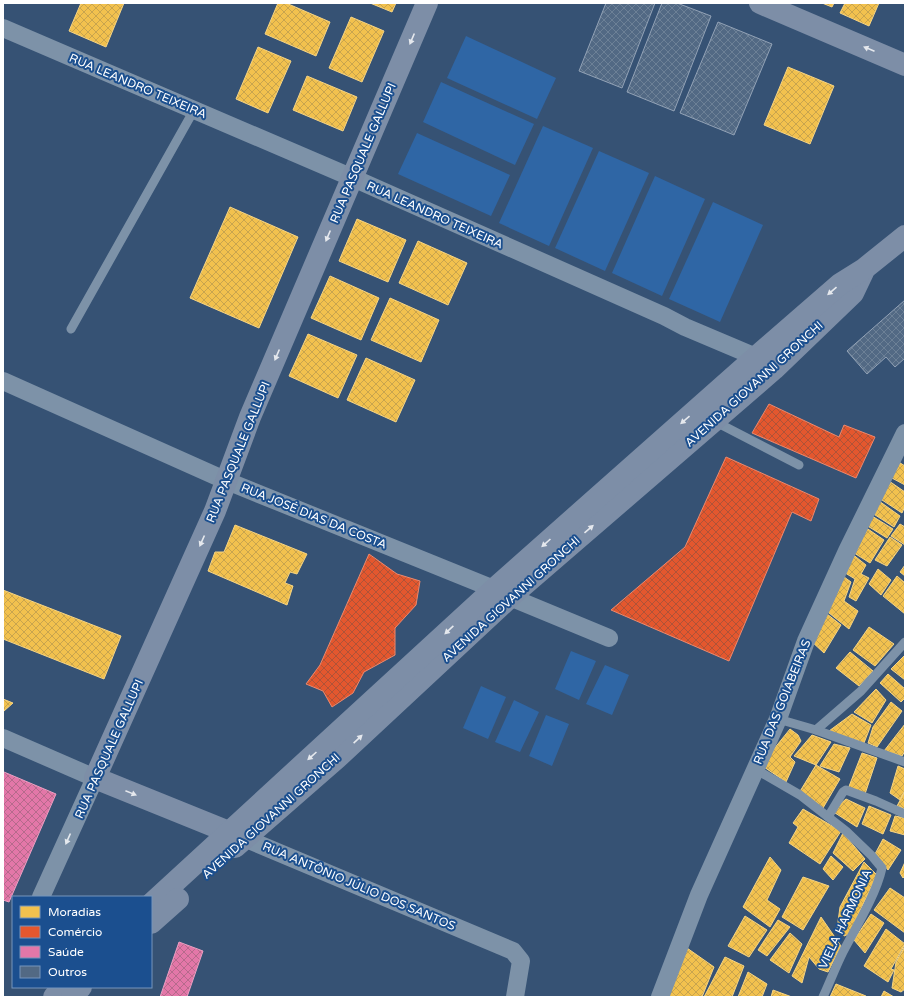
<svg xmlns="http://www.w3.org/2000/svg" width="908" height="1000" viewBox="0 0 908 1000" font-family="'Varela Round',sans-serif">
<defs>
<pattern id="homes-cross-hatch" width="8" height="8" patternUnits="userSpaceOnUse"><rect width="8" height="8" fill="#f2c14e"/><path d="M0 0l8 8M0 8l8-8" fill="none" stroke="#c8a44e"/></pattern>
<pattern id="shops-cross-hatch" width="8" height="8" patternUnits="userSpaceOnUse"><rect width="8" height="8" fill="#e4572e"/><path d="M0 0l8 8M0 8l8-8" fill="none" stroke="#af5338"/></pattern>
<pattern id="health-cross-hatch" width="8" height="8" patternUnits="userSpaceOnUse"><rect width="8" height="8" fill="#e377a8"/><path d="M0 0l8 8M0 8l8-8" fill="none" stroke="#b66a8c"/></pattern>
<pattern id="building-cross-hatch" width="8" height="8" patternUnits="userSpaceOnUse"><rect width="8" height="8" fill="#526984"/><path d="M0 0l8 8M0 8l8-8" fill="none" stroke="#6c8096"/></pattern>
</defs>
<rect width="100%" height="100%" fill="#365274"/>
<g fill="#2f66a5">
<path d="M466,36L556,78L537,119L447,78Z"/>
<path d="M441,82L534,124L515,165L423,122Z"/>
<path d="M543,126L593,148L549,246L499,223Z"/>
<path d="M417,133L510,175L491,216L398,174Z"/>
<path d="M599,151L649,173L605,271L555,248Z"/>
<path d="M655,176L705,199L662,296L612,273Z"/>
<path d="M713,202L763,225L720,322L669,299Z"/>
<path d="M571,651L596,661L579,700L555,689Z"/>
<path d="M605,665L629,675L612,715L586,704Z"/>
<path d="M481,686L506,697L488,739L463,728Z"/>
<path d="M514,700L539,712L520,752L495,742Z"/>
<path d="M546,715L569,724L552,766L529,756Z"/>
</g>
<g fill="url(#homes-cross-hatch)" stroke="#f6d483">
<path d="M81,3H124L106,47L69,31Z"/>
<path d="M278,3H286L330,22L316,56L265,34Z"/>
<path d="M370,3H396L392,12Z"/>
<path d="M822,3H834L832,7Z"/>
<path d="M845,3H879L869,26L840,13Z"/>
<path d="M351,17L384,31L362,82L329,68Z"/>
<path d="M258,47L291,61L268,113L236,99Z"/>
<path d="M788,67L834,86L810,144L764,125Z"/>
<path d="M307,76L357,97L343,131L293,110Z"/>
<path d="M230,207L298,237L259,328L190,298Z"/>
<path d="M357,219L406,240L388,282L339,261Z"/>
<path d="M418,241L467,263L448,305L399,283Z"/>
<path d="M330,276L379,298L361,340L311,318Z"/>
<path d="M390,298L439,320L421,362L371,340Z"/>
<path d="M308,334L357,355L338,398L289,376Z"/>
<path d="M366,358L415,380L396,422L347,400Z"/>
<path d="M897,461L905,466V485L890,477Z"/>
<path d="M889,481L905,492V506L902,513L879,498Z"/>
<path d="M879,501L900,516L894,527L872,513Z"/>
<path d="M872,516L893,529L887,538L866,525Z"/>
<path d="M900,524L905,527V545L891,536Z"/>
<path d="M235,525L307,554L297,574L290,572L285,583L293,586L287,605L208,571L215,552H224Z"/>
<path d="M865,527L884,540L870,563L851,551Z"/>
<path d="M890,537L902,545L887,566L875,560Z"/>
<path d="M851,553L866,565L861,574L869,578L856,601L849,597L855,579L842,571Z"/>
<path d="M905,565V576L900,572Z"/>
<path d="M878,569L891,580L881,595L869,584Z"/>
<path d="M840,574L851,582L844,601L858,611L849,629L824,609Z"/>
<path d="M897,576L905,583V614L883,596Z"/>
<path d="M3,590L121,636L104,679L3,639Z"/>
<path d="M822,610L841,625L824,653L810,640Z"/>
<path d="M869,627L894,644L875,666L853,650Z"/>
<path d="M850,652L873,671L859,686L836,668Z"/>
<path d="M904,656L905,657V680L891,669Z"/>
<path d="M888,674L905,689V698L901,702L880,683Z"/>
<path d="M876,689L886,700L872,723L854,712Z"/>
<path d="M3,699L13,703L4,711H3Z"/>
<path d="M891,702L902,711L877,747L868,743L873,727Z"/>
<path d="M852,714L871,725L864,743L829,731Z"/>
<path d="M905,724V751L902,756L884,751Z"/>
<path d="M790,729L798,735L801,741L790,757L795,762L786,782L761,765Z"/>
<path d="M812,735L831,742L816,765L794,756Z"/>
<path d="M834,744L850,748L839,772L820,766Z"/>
<path d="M862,753L877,758L865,794L848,789Z"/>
<path d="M816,765L840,779L823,808L799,793Z"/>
<path d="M898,766L905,769V790L900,800L890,793Z"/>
<path d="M905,791V809L897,806Z"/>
<path d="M846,799L865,808L857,827L832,811Z"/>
<path d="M869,806L891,815L883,834L862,824Z"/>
<path d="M803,809L841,831L820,864L789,843L798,827L793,823Z"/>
<path d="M895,816L905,818V835L890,831Z"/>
<path d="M843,833L865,859L853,871L833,853Z"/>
<path d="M883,839L901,850L888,870L875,854Z"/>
<path d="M831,856L843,867L833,880L823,869Z"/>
<path d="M770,857L781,870L767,900L780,909L770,927L743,907Z"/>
<path d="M864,862L877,875L849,934L844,936L837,929L840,907Z"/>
<path d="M905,862V876L903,878L900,873Z"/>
<path d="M803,877L829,886L803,930L782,917Z"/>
<path d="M890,888L905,898V933L874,910Z"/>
<path d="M871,914L884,923L865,953L854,940Z"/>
<path d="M745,916L767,930L749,957L728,946Z"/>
<path d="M821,917L841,946L828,972L819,969L809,957L802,983L792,976Z"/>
<path d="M778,920L790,927L767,956L758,950Z"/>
<path d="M886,929L905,944L891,969L894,970L888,982L864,966Z"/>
<path d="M790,933L802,944L789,973L770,960Z"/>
<path d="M905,946V989L901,992L892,988L896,962Z"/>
<path d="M687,948L714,967L702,997H668Z"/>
<path d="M725,957L744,966L732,997H704Z"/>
<path d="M748,972L767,984L762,997H738Z"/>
<path d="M836,984L866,996L865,997H830Z"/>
<path d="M773,990L792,997H771Z"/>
<path d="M884,991L894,997H881Z"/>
</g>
<g fill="url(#shops-cross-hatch)" stroke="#ec896d">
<path d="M769,404L839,437L844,425L875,437L856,478L752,433Z"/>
<path d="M726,457L819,499L811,521L792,512L729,661L611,610L685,547Z"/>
<path d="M369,554L397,574L420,581L416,605L395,628V655L364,672L353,693L332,707L323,691L306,684L320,665Z"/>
</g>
<g fill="url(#health-cross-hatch)" stroke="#eba0c2">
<path d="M4,772L56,794L9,902L3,900V775Z"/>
<path d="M179,942L203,951L187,997H160Z"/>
</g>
<g fill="url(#building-cross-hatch)" stroke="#92a2b6">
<path d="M606,3H655L622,88L579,71Z"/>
<path d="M662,3H677L711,16L674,111L627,92Z"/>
<path d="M718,22L772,44L734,135L680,113Z"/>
<path d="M905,300V358L895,367L886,357L867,374L847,351Z"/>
</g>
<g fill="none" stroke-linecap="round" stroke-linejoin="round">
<g stroke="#7d92a8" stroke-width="9">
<path d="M71,329L194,110"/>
<path d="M714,421L799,465"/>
<path d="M778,719L816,730L905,762"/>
<path d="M816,730L861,691L905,642"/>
<path d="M755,769L800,795L846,831L872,856L882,868C876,895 856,927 843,952C836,966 830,982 823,997"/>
<path d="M828,817L843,792L846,790L876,801L905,814"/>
</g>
<g stroke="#7d92a8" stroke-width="18">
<path d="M3,28L353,178L664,316L685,327L756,357"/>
<path d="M3,381L227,481L494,589"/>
<path d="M510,597L609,638"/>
<path d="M3,738L95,778L41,897"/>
<path d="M244,838L513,951L521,961L515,997"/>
<path d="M660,997L699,895L778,719L806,641L847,551L905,433"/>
</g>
<g stroke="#7d8ea7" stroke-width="22">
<path d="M760,3L905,65"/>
<path d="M241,837L95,778L215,511L250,417L427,3"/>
<path d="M235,847L337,758L510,597L774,369L853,293L863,272"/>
<path d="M151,904L494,589L756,357L840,284L864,269L905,236"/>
<path d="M151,923L178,899"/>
<path d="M54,997L62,987"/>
<path d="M72,997L81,987"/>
</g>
</g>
<defs><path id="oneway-solid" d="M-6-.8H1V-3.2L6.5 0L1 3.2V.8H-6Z"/></defs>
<g fill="#e5e8ed">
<use href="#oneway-solid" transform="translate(412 39) rotate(113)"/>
<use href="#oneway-solid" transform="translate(869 49) rotate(-157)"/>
<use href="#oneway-solid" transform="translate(328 236) rotate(113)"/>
<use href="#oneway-solid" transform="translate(832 291) rotate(139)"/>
<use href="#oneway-solid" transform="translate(277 355) rotate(113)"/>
<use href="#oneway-solid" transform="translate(685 420) rotate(139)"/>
<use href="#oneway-solid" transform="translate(589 529) rotate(-41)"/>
<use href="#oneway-solid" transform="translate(202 541) rotate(114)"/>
<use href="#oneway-solid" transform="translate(546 543) rotate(138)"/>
<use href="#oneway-solid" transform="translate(449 630) rotate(137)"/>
<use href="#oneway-solid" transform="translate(358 739) rotate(-43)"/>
<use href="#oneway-solid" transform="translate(312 756) rotate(138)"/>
<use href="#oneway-solid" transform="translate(131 793) rotate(22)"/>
</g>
<use fill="#e5e9ee" href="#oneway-solid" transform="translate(68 839) rotate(114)"/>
<g text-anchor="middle" stroke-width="4" stroke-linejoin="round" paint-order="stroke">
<g font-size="12" fill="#fff" stroke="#1b4f8f">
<text transform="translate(138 86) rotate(23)" y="4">RUA LEANDRO TEIXEIRA</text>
<text transform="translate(363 153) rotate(-67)" y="4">RUA PASQUALE GALLUPI</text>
<text transform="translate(435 215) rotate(24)" y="4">RUA LEANDRO TEIXEIRA</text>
<text transform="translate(754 384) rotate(-42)" y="4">AVENIDA GIOVANNI GRONCHI</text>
<text transform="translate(238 452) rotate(-68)" y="4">RUA PASQUALE GALLUPI</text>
<text transform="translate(314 516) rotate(22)" y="4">RUA JOSÉ DIAS DA COSTA</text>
<text transform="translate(511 599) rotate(-42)" y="4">AVENIDA GIOVANNI GRONCHI</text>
<text transform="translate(782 702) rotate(-68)" y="4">RUA DAS GOIABEIRAS</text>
<text transform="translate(109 749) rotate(-66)" y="4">RUA PASQUALE GALLUPI</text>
<text transform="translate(271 816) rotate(-42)" y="4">AVENIDA GIOVANNI GRONCHI</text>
<text transform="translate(359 886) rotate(23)" y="4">RUA ANTÔNIO JÚLIO DOS SANTOS</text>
<text transform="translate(845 919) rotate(-65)" y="4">VIELA HARMONIA</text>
</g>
</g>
<rect width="908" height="1000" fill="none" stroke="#ffffff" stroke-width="8"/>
<rect x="12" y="896" width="140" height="92" fill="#1b4f8f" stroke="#7695bc"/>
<rect x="20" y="906" width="20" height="12" fill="#f2c14e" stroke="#7695bc"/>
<text x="48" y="916" font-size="12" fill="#ffffff">Moradias</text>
<rect x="20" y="926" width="20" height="12" fill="#e4572e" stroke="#7695bc"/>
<text x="48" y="936" font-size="12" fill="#ffffff">Comércio</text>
<rect x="20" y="946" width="20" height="12" fill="#e377a8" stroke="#7695bc"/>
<text x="48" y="956" font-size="12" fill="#ffffff">Saúde</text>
<rect x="20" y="966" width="20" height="12" fill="#526984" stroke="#7695bc"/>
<text x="48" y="976" font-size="12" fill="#ffffff">Outros</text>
</svg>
